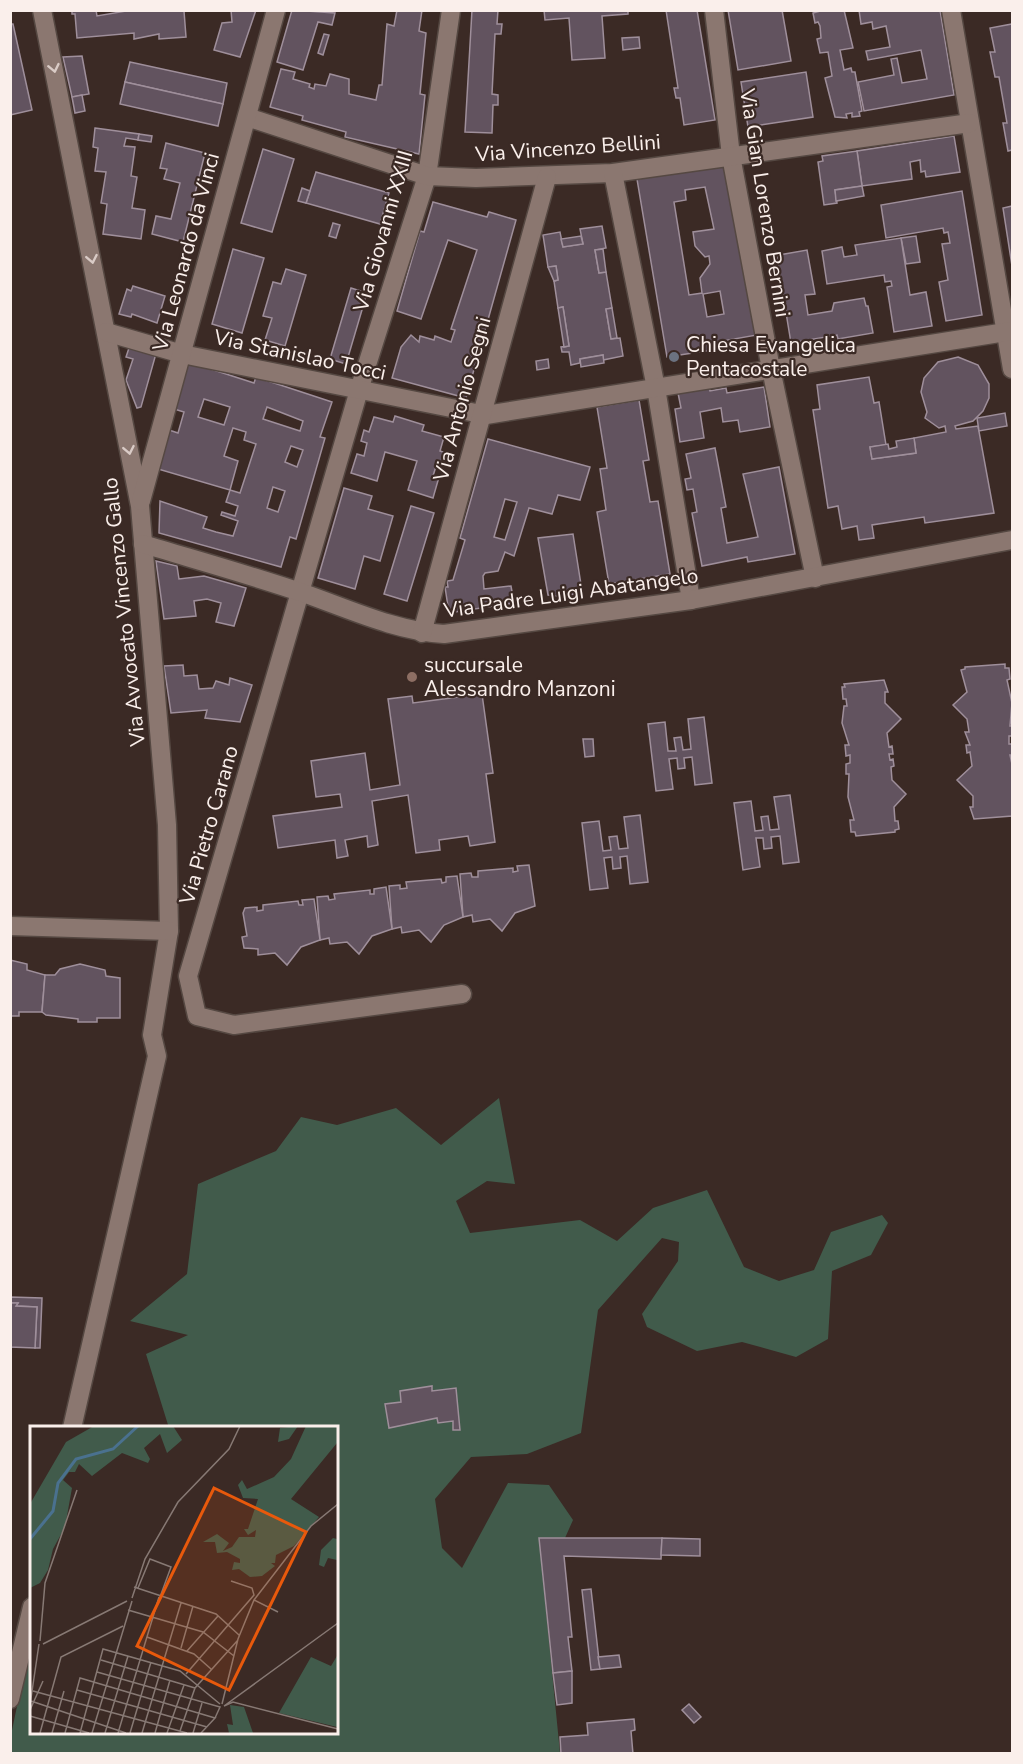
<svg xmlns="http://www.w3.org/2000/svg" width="1023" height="1764" viewBox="0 0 1023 1764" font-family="'Nunito Sans',sans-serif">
<rect width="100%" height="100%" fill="#3b2a25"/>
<path fill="#415b4b" d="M499,1098L515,1184L487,1181L456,1201L470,1233L580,1220L617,1241L653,1208L707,1190L744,1267L779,1281L814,1270L831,1232L882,1215L888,1223L871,1255L832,1271L828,1339L796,1357L742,1342L697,1351L647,1327L642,1314L678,1261L679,1242L662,1238L598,1310L581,1433L527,1454L471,1457L435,1499L442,1548L462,1568L508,1483L549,1485L573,1520L565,1538L539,1539L560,1753L11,1754V1735L31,1639L32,1732H336V1428H169L146,1354L188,1335L130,1321L187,1274L198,1184L276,1151L301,1117L337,1125L396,1108L441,1145Z"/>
<g fill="#62535f" stroke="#9f8f9b" stroke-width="1.5" fill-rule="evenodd">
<path d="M72,10H96L97,16L132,10L184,11L186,37L159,39V34L134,39V33L77,38L75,14H72Z"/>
<path d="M231,10H256L240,57L214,50L222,23L232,22Z"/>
<path d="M292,10L335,13L332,25L318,22L303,70L277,62Z"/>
<path d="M397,10H422L419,31L426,33L420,94L425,95L419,154L345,137L346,132L302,120L303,116L270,107L281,69L295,72L293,79L310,84L309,87L314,89L315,84L326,86L330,74L349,79V94L376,100L379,85H382L387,24L394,26Z"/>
<path d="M472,10H498L497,24H502L501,34H495L492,94L498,95V105H493L492,133L465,132Z"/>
<path d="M544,10H628V14L602,16L605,58L572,60L569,18L545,20Z"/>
<path d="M666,10H697L715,120L684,125L680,98H676L674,88H678Z"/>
<path d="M728,10H782L791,61L738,70Z"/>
<path d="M824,10H844L853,48L840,50L844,70L851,68L852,72H855L862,111L859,112L860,116L852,117V113L846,114L847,118L835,117L825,78L832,76L828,52L820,53L817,39L821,38L820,26L818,22L815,23L813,13Z"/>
<path d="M859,10H940L954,95L864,111L858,82L894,75L891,59L897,58L902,83L927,79L921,50L868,60L866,51L890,47L886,26L873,29L872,22L861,24Z"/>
<path d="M10,24H13L32,110L10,115Z"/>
<path d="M1012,24V153V150L1008,151L1003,123H1007L999,77H995L990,52H995L990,28Z"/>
<path d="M324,34L329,35L323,55L318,53Z"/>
<path d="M639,37L640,48L623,50L622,38Z"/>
<path d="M82,56L89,94L72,97L63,57Z"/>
<path d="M130,62L227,83L223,104L125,82Z"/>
<path d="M806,72L813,117L748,127L741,82Z"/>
<path d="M125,82L223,104L218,126L120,104Z"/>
<path d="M82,95L85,111L75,113L72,97Z"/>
<path d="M95,128L139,134L138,140L126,138L124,146L135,147L131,176L137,177L132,208L145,210L141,239L103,234L107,204L101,203L106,172L95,171L98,148L93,147Z"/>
<path d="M139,134L152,136L151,142L138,140Z"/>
<path d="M954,136L960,172L926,177L925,171L921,172L920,160L910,162L912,179L862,186L857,151Z"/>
<path d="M166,143L205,153L183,242L152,234L156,216L171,219L180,183L164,179L167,169L160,168Z"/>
<path d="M263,149L294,159L272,232L241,223Z"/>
<path d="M857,151L862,186L835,190L837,203L824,205L818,162L823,161L822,156Z"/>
<path d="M727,164L757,335L711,343L712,350L667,357L637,179ZM705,187L714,229L693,232L695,246L705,257L709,256L710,264L700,278L702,293L689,295L674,202L686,200L685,190ZM720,291L724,314L707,317L703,294Z"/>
<path d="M316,172L389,193L380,224L306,203Z"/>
<path d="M862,186L864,196L836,201L835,190Z"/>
<path d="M302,188L310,191L306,203L298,201Z"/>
<path d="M962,191L982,315L946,321L939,282L948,280L942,244L950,243L948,232L944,233L943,228L886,238L881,205Z"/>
<path d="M433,202L487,217L489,212L516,220L466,398L392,378L401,347L411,335L419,342L420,336L434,340L435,336L451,342L455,330L451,329L477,250L448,240L421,319L397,311L420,231L424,232Z"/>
<path d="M1012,206V266L1003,208Z"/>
<path d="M333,223L340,225L336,238L329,236Z"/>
<path d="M602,226L606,248L595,250L599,273L606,272L612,308L606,309L611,339L620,338L623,356L603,360V355L580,359V363L571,365L569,352H562L561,347L569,346L563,307L558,308L554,281L558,280L556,266L548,267L543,235L560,232L563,247L583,244L580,229Z"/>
<path d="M581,236L583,244L563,247L561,239Z"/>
<path d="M916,236L920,262L906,264L901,238Z"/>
<path d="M901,238L910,295L926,292L932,326L894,332L887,287L892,286L891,281L885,282L884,275L827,284L822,251L842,247L844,257L857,255L855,245Z"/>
<path d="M233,249L264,258L242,333L212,324Z"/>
<path d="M603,249L606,272L599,273L595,250Z"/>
<path d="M807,250L815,294L805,295L808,315L832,311L834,303L864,298L866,306H868L873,333L838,339L837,335L791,343L777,258L779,255Z"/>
<path d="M556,266L558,280L554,281L548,267Z"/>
<path d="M286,269L306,275L285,346L265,340L272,318L263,316L273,282L281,284Z"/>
<path d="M133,286L165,296L157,323L132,314L131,317L119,314L127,289L131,291Z"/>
<path d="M351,288L367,293L346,364L330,359Z"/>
<path d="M563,307L569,346L564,347L558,308Z"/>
<path d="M612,308L617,338L611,339L606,309Z"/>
<path d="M131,342L157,350L141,407L137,408L126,380L133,359L126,357Z"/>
<path d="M603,355L604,363L581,367L580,359Z"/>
<path d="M958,357L978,365L989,384V398L983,411L973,421L955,426L956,429L978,426L994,513L925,523L924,517L872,525L874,538L859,540L857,526L842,529L838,506L828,508L813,410L820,409L817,385L869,377L874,403L879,402L886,445L870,447L872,459L916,453L914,438L946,432L945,426L939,428L925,418L927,412L921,392L924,378L938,362Z"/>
<path d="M548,359L549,368L537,370L536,361Z"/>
<path d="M189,362L254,383L256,377L332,402L320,437L325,438L296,539L290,537L281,567L159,533L160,501L207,517L203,528L216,532L233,536L238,521L221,515L222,512L235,516L238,506L226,502L230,490L158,469L166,429L178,433L184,412L174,409ZM204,399L230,407L224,425L198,417ZM267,407L303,421L300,431L263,419ZM233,428L246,432L244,440L256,444L240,493L230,490L238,461L224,456ZM291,446L303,450L297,467L285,462ZM273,487L285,491L278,512L267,508Z"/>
<path d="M709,387L710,391L726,388L727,393L764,387L770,427L740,432L738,420L723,422L721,408L700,412L704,438L680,442L675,409L681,408L678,393Z"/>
<path d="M639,400L649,460L643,461L650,502L658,501L670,574L609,584L597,512L606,510L600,469L607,468L597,407Z"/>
<path d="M1005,413L1007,426L979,431L977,418Z"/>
<path d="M395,416L424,425L422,431L444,437L440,451L446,453L443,465L437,463L433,476L439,477L433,498L408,490L417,461L385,452L377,481L351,473L357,454L364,456L367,443L361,441L364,430L369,432L374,417L393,422Z"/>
<path d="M914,438L916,453L872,459L870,447L888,444L889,449L897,447L896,441Z"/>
<path d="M488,439L590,467L580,500L558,495L552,514L529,508L514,556L505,552L498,571L485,573L483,576L484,589L511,586L514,603L449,613L445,587H448L447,581L453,580L465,540L460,538ZM505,499L517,502L505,540L494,537Z"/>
<path d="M715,448L726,507L721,508L727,543L758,537L743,474L779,467L795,554L748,562L747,557L702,566L692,513L697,512L693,489L687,490L685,479L691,478L686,454Z"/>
<path d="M344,488L372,496L368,509L393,516L380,561L364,556L355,589L318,578Z"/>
<path d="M411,506L434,513L407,601L384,594Z"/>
<path d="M573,534L582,591L565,597L548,595L538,538Z"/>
<path d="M156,561L177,566L179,579L204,576L246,588L234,626L216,622L221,603L207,599L194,601L196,616L164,619Z"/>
<path d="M1005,664V668H1009L1010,679L1007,680L1012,703L1010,726H1012V736H1009V744H1012V755H1010L1012,764V816L974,819L970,807H973V796L957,780L972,766L970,752L967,753L966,745H970L965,732H969L967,719L953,705L967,692L961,670L965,669V667Z"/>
<path d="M183,665L184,676L197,675L199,689L213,688L216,681L229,685L230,678L252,685L240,722L205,718L207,710L171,713L164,666Z"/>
<path d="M884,680L888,692H885V703L901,719L887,733L889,747L892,746L893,754H889L890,760L893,759L894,766L891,767L892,780L906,794L894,807L895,821H898L899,829L895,830V832L856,836L855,832H851L850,820H854L848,797L849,774H846V764L850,763V755L846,756L845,745H849L842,723L844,706H847L846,699H843L842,687H845L844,684Z"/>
<path d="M481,687L493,773L486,774L495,842L470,846L468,836L439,840L440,850L416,853L408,795L372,801L378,845L368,847L367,836L345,840L348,856L337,858L335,840L278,848L273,816L342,807L340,794L316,797L311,761L365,753L370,790L400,785L388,699L412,696L413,703L458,697L457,690Z"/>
<path d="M704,717L712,783L695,785L692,757L684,758L685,768L678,769L677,758L669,759L673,789L656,791L648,724L665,722L668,751H676L674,738L681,737L683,750L691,749L688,719Z"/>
<path d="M583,739H593L594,756L585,757Z"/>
<path d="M790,795L799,862L783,864L780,836L771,837L772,848L764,849L763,838H756L760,867L743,870L734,803L751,801L755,831L763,830L761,817L768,816L770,830L779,829L774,797Z"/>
<path d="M640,815L648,882L630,884L627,856L620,857L621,868L613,869L612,857L604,858L608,888L590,890L582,823L599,821L603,851L611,850L609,837L617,836L619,849L628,848L624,817Z"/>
<path d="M529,865L535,906L515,913L502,931L490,919L473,922L472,915L463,917L460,874L471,873L472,877H478V871L513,868V872L518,871L517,866Z"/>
<path d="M457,876L463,917L444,925L431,942L419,930L402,933L401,927L392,929L389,886L400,885V889L407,888L406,882L441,879L442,883L446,882V877Z"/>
<path d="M386,887L392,929L372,936L359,954L347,942L330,944L329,938L320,940L317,897L328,896L329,900L335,899L334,894L370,890V894H374V889Z"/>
<path d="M314,899L320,940L301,947L287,965L275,953L258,955V949L244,948L242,937L247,936L243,913L245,908L257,907V911L263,910V905L298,901L299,905H303L302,900Z"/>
<path d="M10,960L27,964V970L45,975L42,1012H19V1016H10Z"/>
<path d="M80,964L105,970L106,976L120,978V1018H97V1022H78V1019L46,1015L42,1012L45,975H55L60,969Z"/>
<path d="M10,1297L42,1298L40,1348H35L37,1307L16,1306L18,1303H10Z"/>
<path d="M10,1303H18L16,1306L37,1307L35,1348L10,1347Z"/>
<path d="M432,1386V1391L456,1388L460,1430H453V1421L438,1423L437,1418L389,1428L385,1404L401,1402L400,1391Z"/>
<path d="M539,1538H662L661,1559L564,1556L572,1637H568L572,1671L553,1673Z"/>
<path d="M662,1538L700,1539V1556L661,1555Z"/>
<path d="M591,1589L600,1669L591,1670L582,1590Z"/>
<path d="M619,1655L621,1667L600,1669L598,1657Z"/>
<path d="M572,1671V1703L557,1705L553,1673Z"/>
<path d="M689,1704L701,1717L694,1723L682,1710Z"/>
<path d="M634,1719L635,1730L631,1731L633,1754H561L560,1737L588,1735L587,1723Z"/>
</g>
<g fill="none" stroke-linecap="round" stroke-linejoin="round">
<g stroke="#554842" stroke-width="21">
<g id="street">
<path d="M42,10L140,506L167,825L169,931L152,1035L157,1056L72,1428"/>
<path d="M451,10L427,176L359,390L188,976L197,1016L234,1025L462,994"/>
<path d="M714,10L731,156L771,369L815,578"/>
<path d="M951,10L1012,369"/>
<path d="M247,117L427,176L476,178L613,173L970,123"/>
<path d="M613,173L656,388L691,600"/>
<path d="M106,332L182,354L486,415L1012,331"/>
<path d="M141,501L276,10"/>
<path d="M143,544C196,560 250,575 303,593C349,609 395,631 444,634L691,600L1012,540"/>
<path d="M422,633L547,177"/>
<path d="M10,926L169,931"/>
<path d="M10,1699L32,1607"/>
</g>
</g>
<use href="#street" stroke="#8b7770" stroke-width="18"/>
</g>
<defs><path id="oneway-chevron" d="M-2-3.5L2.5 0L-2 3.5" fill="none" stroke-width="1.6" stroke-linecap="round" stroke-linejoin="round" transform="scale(1.5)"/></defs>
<g stroke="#d9cbc6">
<use href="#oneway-chevron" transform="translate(54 68) rotate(78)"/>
<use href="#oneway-chevron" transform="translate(92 259) rotate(79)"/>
<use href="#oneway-chevron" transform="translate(129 450) rotate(79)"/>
</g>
<circle fill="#6b7280" stroke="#3b2a25" stroke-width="2" cx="674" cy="357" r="6"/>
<circle fill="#8d6e63" stroke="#3b2a25" stroke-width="2" cx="412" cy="677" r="6"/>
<g text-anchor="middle" stroke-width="4.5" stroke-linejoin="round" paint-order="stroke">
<g font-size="21" fill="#faefeb" stroke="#3b2a25">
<text transform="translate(568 148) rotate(-4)" y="7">Via Vincenzo Bellini</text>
<text transform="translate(765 203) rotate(81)" y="7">Via Gian Lorenzo Bernini</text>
<text transform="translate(383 231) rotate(-74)" y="7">Via Giovanni XXIII</text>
<text transform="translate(186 252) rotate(-75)" y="7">Via Leonardo da Vinci</text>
<text transform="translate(300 355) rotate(12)" y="7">Via Stanislao Tocci</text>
<text transform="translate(462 399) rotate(-75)" y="7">Via Antonio Segni</text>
<text transform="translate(571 593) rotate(-8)" y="7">Via Padre Luigi Abatangelo</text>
<text transform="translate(124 612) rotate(-96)" y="7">Via Avvocato Vincenzo Gallo</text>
<text transform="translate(209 825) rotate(-74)" y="7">Via Pietro Carano</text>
</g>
<g font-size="21" fill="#faefeb" stroke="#3b2a25" text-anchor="start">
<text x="686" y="352">Chiesa Evangelica<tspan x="686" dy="24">Pentacostale</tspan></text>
<text x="424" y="672">succursale<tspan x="424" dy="24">Alessandro Manzoni</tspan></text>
</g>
</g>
<g transform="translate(30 1426)">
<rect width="308" height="308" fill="#3b2a25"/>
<path d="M64,0H143L152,14L137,27L130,8L114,22L120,33L118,37L92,27L62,50L49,38L45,46H39L33,54L42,62L35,101L23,123L18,144L10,157L0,162V78L36,16ZM268,0L259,13L248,16L250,2ZM276,0H307V17L261,73L289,91L264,120L246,129L245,137H241L245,140L232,150L220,151L209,143L202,144L204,136L210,137V133L197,126L187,127L185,116H173L187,108L199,117L193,125L202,121L209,111H225L226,104L218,109L214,103H218L228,73L213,72L208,59L212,54L217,63L244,51L261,33ZM303,112L307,113V134L298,132L294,141L289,139L291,124ZM307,230V301L249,287L281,231L301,240ZM200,279L214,281L223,307H199L197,298L203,299Z" fill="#415b4b"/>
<path fill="none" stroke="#4a718f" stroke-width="3" d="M0,113L23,85L28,57L46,33L83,23L108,0"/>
<path fill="none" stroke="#877974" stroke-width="1.5" d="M104,161L186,188L209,209M108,162L120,133L141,141L130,171M102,172L115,133L148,76L199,23L210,0M224,174L248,186M98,184L173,206L204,230M117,211L164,228L181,243M10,215L15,157L47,64M13,218L97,175M151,222L163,180M157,225L188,190M71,234L165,262M67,246L190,281L185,292M156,248L224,169L222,162L201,155M47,264L177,301M3,265L157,307M1,275L96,307M192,278L208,213L224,174L281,100L308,78M0,279L9,218M194,280L308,197M194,280L203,276L308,303M0,284L13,255M0,290L59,307M150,305L165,262L208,214M10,307L31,231L93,200M22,307L34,265M35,307L50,252L185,292M50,307L73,223L150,245L190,278M62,307L102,175M75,307L98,230M88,307L129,171M100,307L121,236M112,307L151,177M125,307L140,254M137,307L154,259M163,307L172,277M171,307L186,291"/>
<path fill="#e8590c" fill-opacity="0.15" stroke="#e8590c" stroke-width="3" d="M184,62L276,106L199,264L107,220Z"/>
<rect width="308" height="308" fill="none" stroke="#faefeb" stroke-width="3"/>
</g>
<rect width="1023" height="1764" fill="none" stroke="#faefeb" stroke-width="24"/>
</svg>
